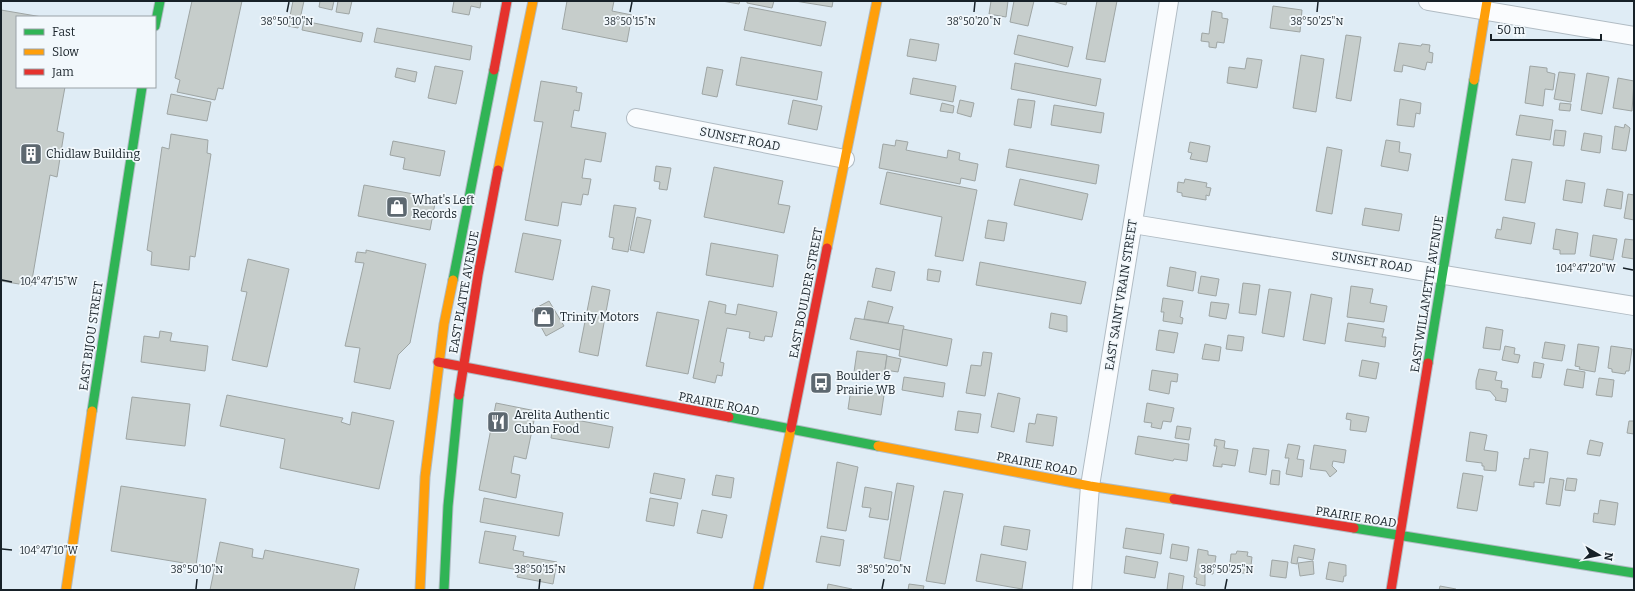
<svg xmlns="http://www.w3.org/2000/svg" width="1635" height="591" viewBox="0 0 1635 591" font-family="Bitter,serif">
<rect width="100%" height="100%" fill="#dfecf5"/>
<g fill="#c6cdcb" stroke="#9ea5a4">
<path d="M192,1H242L223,89L218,88L215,100L177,92L180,80L175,78Z"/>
<path d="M293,1H304L298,28L288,26Z"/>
<path d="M320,1H334L332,10L319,7Z"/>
<path d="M338,1H352L349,14L336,12Z"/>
<path d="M454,1H481L480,8L471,6L469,15L452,12Z"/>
<path d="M567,1H614L612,11L632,15L627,42L562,29Z"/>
<path d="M722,1H740L739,4Z"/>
<path d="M747,1H774L772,8L747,3Z"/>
<path d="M795,1H833L832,7Z"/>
<path d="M991,1H1008L1006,17L989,14Z"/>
<path d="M1014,1H1034L1028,26L1010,22Z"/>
<path d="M1052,1H1067L1066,5Z"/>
<path d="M1097,1H1117L1105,62L1086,59Z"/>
<path d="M1273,6L1302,10L1300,32L1270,28Z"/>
<path d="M749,7L826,22L821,46L744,30Z"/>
<path d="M1,10L42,17H17V87H65L57,131L64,133L57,177L50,175L31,286L1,281Z"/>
<path d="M1212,11L1222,13V18L1228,19L1224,43L1217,42L1216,48L1209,47V42L1201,41L1202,33L1209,34Z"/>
<path d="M304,21L363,33L361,42L302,30Z"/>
<path d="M377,28L472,46L470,60L374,42Z"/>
<path d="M1018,35L1073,47L1068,67L1014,54Z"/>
<path d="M1346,35L1361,37L1351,101L1336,98Z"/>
<path d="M910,39L939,44L936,61L907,56Z"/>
<path d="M1399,43L1421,46L1422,44L1430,45L1429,52L1433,53L1432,63L1427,62L1425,70L1403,65L1402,72L1394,71Z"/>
<path d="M1301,55L1324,59L1316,112L1293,108Z"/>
<path d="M741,57L822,72L817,100L736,85Z"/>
<path d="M1247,58L1262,60L1257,88L1227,83L1229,67L1245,69Z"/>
<path d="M1015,63L1101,79L1096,106L1011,89Z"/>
<path d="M435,66L463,71L456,104L428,98Z"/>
<path d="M1530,66L1547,68V72L1555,74L1553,90L1545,89L1543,106L1525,103Z"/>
<path d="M707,67L723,70L717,97L702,94Z"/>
<path d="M397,68L417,72L415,82L395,77Z"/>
<path d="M1559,72L1575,74L1571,102L1554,99Z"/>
<path d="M1587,73L1609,77L1602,114L1581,110Z"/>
<path d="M913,78L956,86L953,102L910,94Z"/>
<path d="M1618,78L1634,81L1632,111L1613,108Z"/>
<path d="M541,81L577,87L576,92L582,93L579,111L574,110L571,127L606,133L601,162L585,159L582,178L591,179L588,195L583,194L581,205L562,202L558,226L525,220L543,122L534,121Z"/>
<path d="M171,94L211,102L207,121L167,114Z"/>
<path d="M1018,99L1035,101L1031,128L1014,125Z"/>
<path d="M1400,99L1421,103L1420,114L1416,113L1414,127L1397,125Z"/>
<path d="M793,100L822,106L817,130L788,124Z"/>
<path d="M960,100L974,103L971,117L957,113Z"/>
<path d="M942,103L954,106L953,113L940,111Z"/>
<path d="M1560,103L1571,104L1570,111L1559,110Z"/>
<path d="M1054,105L1104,113L1101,133L1051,125Z"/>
<path d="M1520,115L1553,120L1550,140L1516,135Z"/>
<path d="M1625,124L1630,128L1626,151L1612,149L1615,126L1624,128Z"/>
<path d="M1555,130L1566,131L1564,146L1553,145Z"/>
<path d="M1584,133L1602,136L1600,153L1581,150Z"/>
<path d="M171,134L208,140L207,153L211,154L195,257L190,256L189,270L151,265L152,252L147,250L162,147L169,149Z"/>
<path d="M896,140L908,142L906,150L947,158L948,150L960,153L959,160L978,164L975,181L961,178L960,184L879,168L883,144L895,146Z"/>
<path d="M1386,140L1400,142L1399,152L1411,154L1408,171L1381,166Z"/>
<path d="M393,141L445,151L440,176L403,169L405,158L390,155Z"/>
<path d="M1190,142L1210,146L1207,162L1190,159L1192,153L1188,152Z"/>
<path d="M1327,147L1342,150L1332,214L1316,211Z"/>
<path d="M1009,149L1099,165L1096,184L1006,167Z"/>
<path d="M1512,159L1532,162L1525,203L1505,200Z"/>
<path d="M656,166L671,168L667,190L659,189L660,182L654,181Z"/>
<path d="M714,167L783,181L778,204L790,206L784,233L704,217Z"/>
<path d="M887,172L977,190L963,261L935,256L942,217L880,204Z"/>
<path d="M1020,179L1088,194L1082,220L1014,205Z"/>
<path d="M1185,179L1207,183L1206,187L1211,188L1209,196L1206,195V200L1182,196V193L1177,192L1178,182L1184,183Z"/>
<path d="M1566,180L1585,183L1582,203L1563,200Z"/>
<path d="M364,185L436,198L430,230L358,216Z"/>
<path d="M1607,189L1623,192L1621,209L1604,206Z"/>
<path d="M1628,194L1634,195V220L1624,218Z"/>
<path d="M614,205L636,208L628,252L612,249L614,238L609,237Z"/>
<path d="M1365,208L1402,214L1399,231L1362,225Z"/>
<path d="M637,217L651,220L644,253L630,250Z"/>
<path d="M1503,217L1535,223L1531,244L1495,238L1497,229L1501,230Z"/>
<path d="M988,220L1007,223L1004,241L985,238Z"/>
<path d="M1556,229L1578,233L1575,254H1560V250L1553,249Z"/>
<path d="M523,233L561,240L553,280L515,272Z"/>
<path d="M1593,235L1617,239L1613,260L1590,256Z"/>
<path d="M1625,239L1634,240V259L1622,257Z"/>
<path d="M711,243L778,255L773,287L706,275Z"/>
<path d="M366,250L426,264L410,343L398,355L390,389L354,382L360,348L345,346L364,263L355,262L357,252L366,253Z"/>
<path d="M248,259L289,269L267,367L232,360L247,292L241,291Z"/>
<path d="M980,262L1086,282L1081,304L976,285Z"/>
<path d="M1170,267L1196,272L1193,291L1167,286Z"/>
<path d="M876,268L895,272L891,291L872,287Z"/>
<path d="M928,269L941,271L939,282L927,280Z"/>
<path d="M1201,276L1219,279L1216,296L1198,293Z"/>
<path d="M1243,283L1260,285L1256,315L1239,313Z"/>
<path d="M592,286L610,290L598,356L579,352Z"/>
<path d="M1351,286L1373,289L1370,303L1387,306L1384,322L1347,317Z"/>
<path d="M1269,289L1291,292L1284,337L1262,333Z"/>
<path d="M1311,294L1332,298L1325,344L1303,340Z"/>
<path d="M1163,298L1183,301L1180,317L1183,318L1182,324L1163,321L1164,312H1161Z"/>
<path d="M549,301L564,326L546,336L532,310Z"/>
<path d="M709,301L726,305L725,313L736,315L738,304L777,312L772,337L765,336L764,341L749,338L750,332L727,328L720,362L724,363L722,376L717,375L715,383L693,378Z"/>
<path d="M868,301L893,307L888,323L864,319Z"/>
<path d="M1211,302L1229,304L1226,319L1209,316Z"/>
<path d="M657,312L699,320L688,374L646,366Z"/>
<path d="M1051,313L1067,316V332L1049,328Z"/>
<path d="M855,318L904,326L900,350L850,339Z"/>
<path d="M1348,323L1384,329L1382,337H1386L1385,347L1345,341Z"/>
<path d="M1486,327L1503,330L1500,350L1483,348Z"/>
<path d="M903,329L952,339L947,366L899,356Z"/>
<path d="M1159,330L1178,333L1174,353L1156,350Z"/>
<path d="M160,331L172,333L170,341L208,346L205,371L141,362L144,336L159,338Z"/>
<path d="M1228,335L1244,337L1242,351L1226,349Z"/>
<path d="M1545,342L1565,345L1562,361L1542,358Z"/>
<path d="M1205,344L1221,347L1219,361L1202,359Z"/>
<path d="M1578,344L1599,347L1595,372L1579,369L1580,367L1575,366Z"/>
<path d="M1505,346L1515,348L1514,354L1520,355L1518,363L1502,360Z"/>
<path d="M1611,346L1632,349L1629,371H1626L1625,374L1612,372V369L1608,368Z"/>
<path d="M857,351L887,355L884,376L854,372Z"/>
<path d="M983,352L992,353L985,396L966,393L971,365L981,366Z"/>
<path d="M887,356L901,359L898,372L885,370Z"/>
<path d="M1362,360L1379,363L1376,379L1359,376Z"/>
<path d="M1534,362L1544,364L1541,378L1532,377Z"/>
<path d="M1479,369L1497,372L1495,380L1502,381L1501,388L1508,389L1506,402L1495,400L1496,398L1490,391L1476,389V381Z"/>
<path d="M1567,369L1585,372L1583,388L1564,385Z"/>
<path d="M1152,370L1178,374L1177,382L1171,381L1169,394L1149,390Z"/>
<path d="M904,377L945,383L943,397L902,390Z"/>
<path d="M1599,378L1614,380L1612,397L1596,395Z"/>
<path d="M851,389L884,395L881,415L848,409Z"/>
<path d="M998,393L1020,398L1014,432L991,427Z"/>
<path d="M227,395L343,418L341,422L350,425L352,412L394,421L379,489L280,468L285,439L220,426Z"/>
<path d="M132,397L190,404L185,446L126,439Z"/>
<path d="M496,403L536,411L526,459L514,456L511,473L520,475L516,498L479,490Z"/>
<path d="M1147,403L1174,408L1171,422L1163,421L1161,429L1151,427L1152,423L1144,422Z"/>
<path d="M958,411L981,414L978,433L955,430Z"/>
<path d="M1347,413L1369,417L1366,432L1350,430L1351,420L1346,419Z"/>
<path d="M1037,414L1057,417L1053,446L1026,442L1029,423L1035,424Z"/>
<path d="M555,416L613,427L609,448L551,438Z"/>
<path d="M1629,421H1634V434L1627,433Z"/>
<path d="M1177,426L1191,428L1189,440L1175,438Z"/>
<path d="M1470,432L1487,435L1484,450L1498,452L1496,471L1484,470V466H1482V463L1466,461Z"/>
<path d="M1138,436L1189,444L1187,461L1174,459L1173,461L1135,454Z"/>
<path d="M1215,439L1225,441L1224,448L1238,450L1235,466L1222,464V467L1213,466L1217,446H1214Z"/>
<path d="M1590,440L1603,443L1600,456L1587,454Z"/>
<path d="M1288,444L1300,446L1297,459L1304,460L1302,477L1286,474L1289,458H1285Z"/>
<path d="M1314,445L1346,450L1344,463L1333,461L1332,466L1337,471L1330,477L1326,471L1310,469Z"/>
<path d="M1253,448L1269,450L1266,475L1249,472Z"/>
<path d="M1530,449L1548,452L1544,483L1534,482V487L1519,485L1524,458L1529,459Z"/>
<path d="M837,462L858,467L846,531L827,528Z"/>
<path d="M1272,470L1280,471L1279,485L1270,484Z"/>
<path d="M654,473L685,479L681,499L650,493Z"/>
<path d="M1463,473L1483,476L1477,511L1457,508Z"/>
<path d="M716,475L734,478L731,498L712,495Z"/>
<path d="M1550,478L1564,480L1560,506L1546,504Z"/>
<path d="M1567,478L1577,479L1575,491L1565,490Z"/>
<path d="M897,483L914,486L900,561L884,558Z"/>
<path d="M121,486L206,499L196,565L111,551Z"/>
<path d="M865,487L892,492L888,520L869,517L871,508L862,507Z"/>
<path d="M944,491L963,494L945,584L926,581Z"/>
<path d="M484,498L563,513L559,536L480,522Z"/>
<path d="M650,498L678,503L674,526L646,521Z"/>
<path d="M1600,500L1618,503L1615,525L1593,522L1594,513L1598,514Z"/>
<path d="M702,510L727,515L722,538L697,533Z"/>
<path d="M1004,526L1030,530L1027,550L1001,545Z"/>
<path d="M1126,528L1164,534L1161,554L1123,548Z"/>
<path d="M485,531L516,536L513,550L524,552L523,556L557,562L553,584L517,577L519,570L479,563Z"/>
<path d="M821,536L844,540L840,566L816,562Z"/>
<path d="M220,542L253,549L252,557L263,559L265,550L359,569L354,590H210Z"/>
<path d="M1172,544L1189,547L1187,561L1170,558Z"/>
<path d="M1294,545L1315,549L1313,560L1298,557L1297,564L1291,563Z"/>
<path d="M1198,549L1208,551V555L1216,556L1213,574L1205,573V586L1196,584L1197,578L1194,577Z"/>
<path d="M1237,551L1248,552L1247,556L1252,557L1250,574L1229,571L1231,554H1236Z"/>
<path d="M981,554L1026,562L1022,589L976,581Z"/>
<path d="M1126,556L1158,562L1155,578L1124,573Z"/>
<path d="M1272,560L1288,562L1286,578L1270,576Z"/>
<path d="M1313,561L1314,574L1300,576L1298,563Z"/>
<path d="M1329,562L1346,565V576H1344L1343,582L1326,579Z"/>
<path d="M1169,573L1184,576L1182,590H1167Z"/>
<path d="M828,584L852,589V590H827Z"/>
<path d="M909,584L924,586L923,590H908Z"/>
<path d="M1440,586L1456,589V590H1439Z"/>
</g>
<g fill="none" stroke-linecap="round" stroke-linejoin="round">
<g stroke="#b0bbc3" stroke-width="20">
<g id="street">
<path d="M1428,1L1634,36"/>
<path d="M636,118L845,159"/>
<path d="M1133,224L1634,306"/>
<path d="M1082,590L1090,486L1169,1"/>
</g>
</g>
<g stroke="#b0bbc3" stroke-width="11">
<g id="fast">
<path d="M155,26L160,1"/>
<path d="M453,280L494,70"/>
<path d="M1428,363L1474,80"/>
<path d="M92,411L142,87"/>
<path d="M729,417L878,446"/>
<path d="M1354,528L1634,573"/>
<path d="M444,590L448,506L459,395"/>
</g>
</g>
<g stroke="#b0bbc3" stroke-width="11">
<g id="slow">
<path d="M1474,80L1487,1"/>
<path d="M498,170L533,1"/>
<path d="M827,248L877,1"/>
<path d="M878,446L1090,486L1174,499"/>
<path d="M66,590L92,411"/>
<path d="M420,590L425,477L444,324L453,280"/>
<path d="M758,590L791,428"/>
</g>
</g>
<g stroke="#b0bbc3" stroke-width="11">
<g id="jam">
<path d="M494,70L507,1"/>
<path d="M438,362L729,417"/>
<path d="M459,395L478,275L498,170"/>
<path d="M791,428L827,248"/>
<path d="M1174,499L1354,528"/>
<path d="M1391,590L1428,363"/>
</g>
</g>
<use href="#street" stroke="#fafcfe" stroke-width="18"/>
<use href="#fast" stroke="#30b455" stroke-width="9"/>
<use href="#slow" stroke="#ff9f0a" stroke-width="9"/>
<use href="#jam" stroke="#e5322d" stroke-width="9"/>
</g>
<path fill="none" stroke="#172128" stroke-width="1.5" d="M287,12L289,2M630,12L632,2M974,12L975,2M1317,12L1318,2M1623,268L1633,270M2,280L12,282M2,549L12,550M196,589L197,579M539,589L540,579M882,589L884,579M1225,589L1227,579"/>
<defs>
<g id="building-square" transform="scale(1.15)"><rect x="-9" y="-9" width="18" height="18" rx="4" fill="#5d6870" stroke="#f2f8fc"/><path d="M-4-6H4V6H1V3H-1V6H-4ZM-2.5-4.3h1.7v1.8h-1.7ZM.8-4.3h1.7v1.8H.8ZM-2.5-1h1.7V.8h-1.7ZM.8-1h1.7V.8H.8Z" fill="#fff"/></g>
<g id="shop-square" transform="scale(1.15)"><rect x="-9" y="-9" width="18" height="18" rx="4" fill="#5d6870" stroke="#f2f8fc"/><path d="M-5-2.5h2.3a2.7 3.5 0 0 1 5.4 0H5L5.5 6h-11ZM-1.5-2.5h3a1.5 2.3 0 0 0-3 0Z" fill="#fff"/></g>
<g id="bus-square" transform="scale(1.15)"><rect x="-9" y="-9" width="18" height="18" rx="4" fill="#5d6870" stroke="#f2f8fc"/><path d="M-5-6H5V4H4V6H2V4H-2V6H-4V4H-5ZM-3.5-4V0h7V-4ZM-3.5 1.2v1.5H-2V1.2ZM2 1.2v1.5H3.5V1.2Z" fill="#fff"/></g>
<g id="restaurant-square" transform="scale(1.15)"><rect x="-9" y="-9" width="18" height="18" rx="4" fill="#5d6870" stroke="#f2f8fc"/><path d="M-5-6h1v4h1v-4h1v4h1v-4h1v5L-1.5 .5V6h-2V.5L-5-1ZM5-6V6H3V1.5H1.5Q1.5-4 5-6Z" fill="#fff"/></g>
</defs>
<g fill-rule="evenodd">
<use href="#building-square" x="31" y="154"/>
<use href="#shop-square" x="397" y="207"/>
<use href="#shop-square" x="544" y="317"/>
<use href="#bus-square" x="821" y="383"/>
<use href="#restaurant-square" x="498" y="422"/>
</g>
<g text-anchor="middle" stroke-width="3.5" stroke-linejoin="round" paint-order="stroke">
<g font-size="12" fill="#172128" stroke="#f2f8fc">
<text transform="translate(740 139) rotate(11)" y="4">SUNSET ROAD</text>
<text transform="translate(1372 262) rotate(9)" y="4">SUNSET ROAD</text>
<text transform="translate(464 292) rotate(-80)" y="4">EAST PLATTE AVENUE</text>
<text transform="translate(806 293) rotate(-79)" y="4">EAST BOULDER STREET</text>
<text transform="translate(1427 294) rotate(-81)" y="4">EAST WILLAMETTE AVENUE</text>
<text transform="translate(1121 295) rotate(-81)" y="4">EAST SAINT VRAIN STREET</text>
<text transform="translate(91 336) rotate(-82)" y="4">EAST BIJOU STREET</text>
<text transform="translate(719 404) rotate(11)" y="4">PRAIRIE ROAD</text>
<text transform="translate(1037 464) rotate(11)" y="4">PRAIRIE ROAD</text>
<text transform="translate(1356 517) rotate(9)" y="4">PRAIRIE ROAD</text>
</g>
<g font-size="12" fill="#172128" stroke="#f2f8fc" text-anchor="start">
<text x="46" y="158">Chidlaw Building</text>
<text x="412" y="204">What's Left<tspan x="412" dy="14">Records</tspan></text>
<text x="560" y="321">Trinity Motors</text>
<text x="836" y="380">Boulder &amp;<tspan x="836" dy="14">Prairie WB</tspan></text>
<text x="514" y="419">Arelita Authentic<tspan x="514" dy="14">Cuban Food</tspan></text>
</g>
</g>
<g font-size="10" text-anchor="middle" fill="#172128" stroke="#f2f8fc" stroke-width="3.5" stroke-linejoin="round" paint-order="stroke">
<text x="287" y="25">38°50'10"N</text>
<text x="630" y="25">38°50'15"N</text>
<text x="974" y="25">38°50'20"N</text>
<text x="1317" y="25">38°50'25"N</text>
<text x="1586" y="272">104°47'20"W</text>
<text x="49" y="285">104°47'15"W</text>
<text x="49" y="554">104°47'10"W</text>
<text x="197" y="573">38°50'10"N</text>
<text x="540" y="573">38°50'15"N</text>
<text x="884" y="573">38°50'20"N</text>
<text x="1227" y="573">38°50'25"N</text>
</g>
<rect width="1635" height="591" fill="none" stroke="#172128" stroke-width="4"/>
<rect x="16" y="16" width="140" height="72" fill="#f2f8fc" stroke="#9aa2a7"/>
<rect x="24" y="29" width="20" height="6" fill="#30b455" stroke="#9aa2a7"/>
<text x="52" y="36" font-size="12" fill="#172128">Fast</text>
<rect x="24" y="49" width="20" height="6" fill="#ff9f0a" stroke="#9aa2a7"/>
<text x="52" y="56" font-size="12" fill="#172128">Slow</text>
<rect x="24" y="69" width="20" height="6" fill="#e5322d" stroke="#9aa2a7"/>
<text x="52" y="76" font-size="12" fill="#172128">Jam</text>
<g transform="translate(1599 555) rotate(99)" stroke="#f2f8fc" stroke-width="3" paint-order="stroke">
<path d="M0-3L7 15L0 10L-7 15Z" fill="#172128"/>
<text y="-6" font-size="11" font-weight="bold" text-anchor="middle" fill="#172128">N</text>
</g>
<path d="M1491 34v6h110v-6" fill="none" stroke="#172128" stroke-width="2"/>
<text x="1497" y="34" font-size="12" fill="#172128" stroke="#f2f8fc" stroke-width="3" paint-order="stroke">50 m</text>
</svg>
